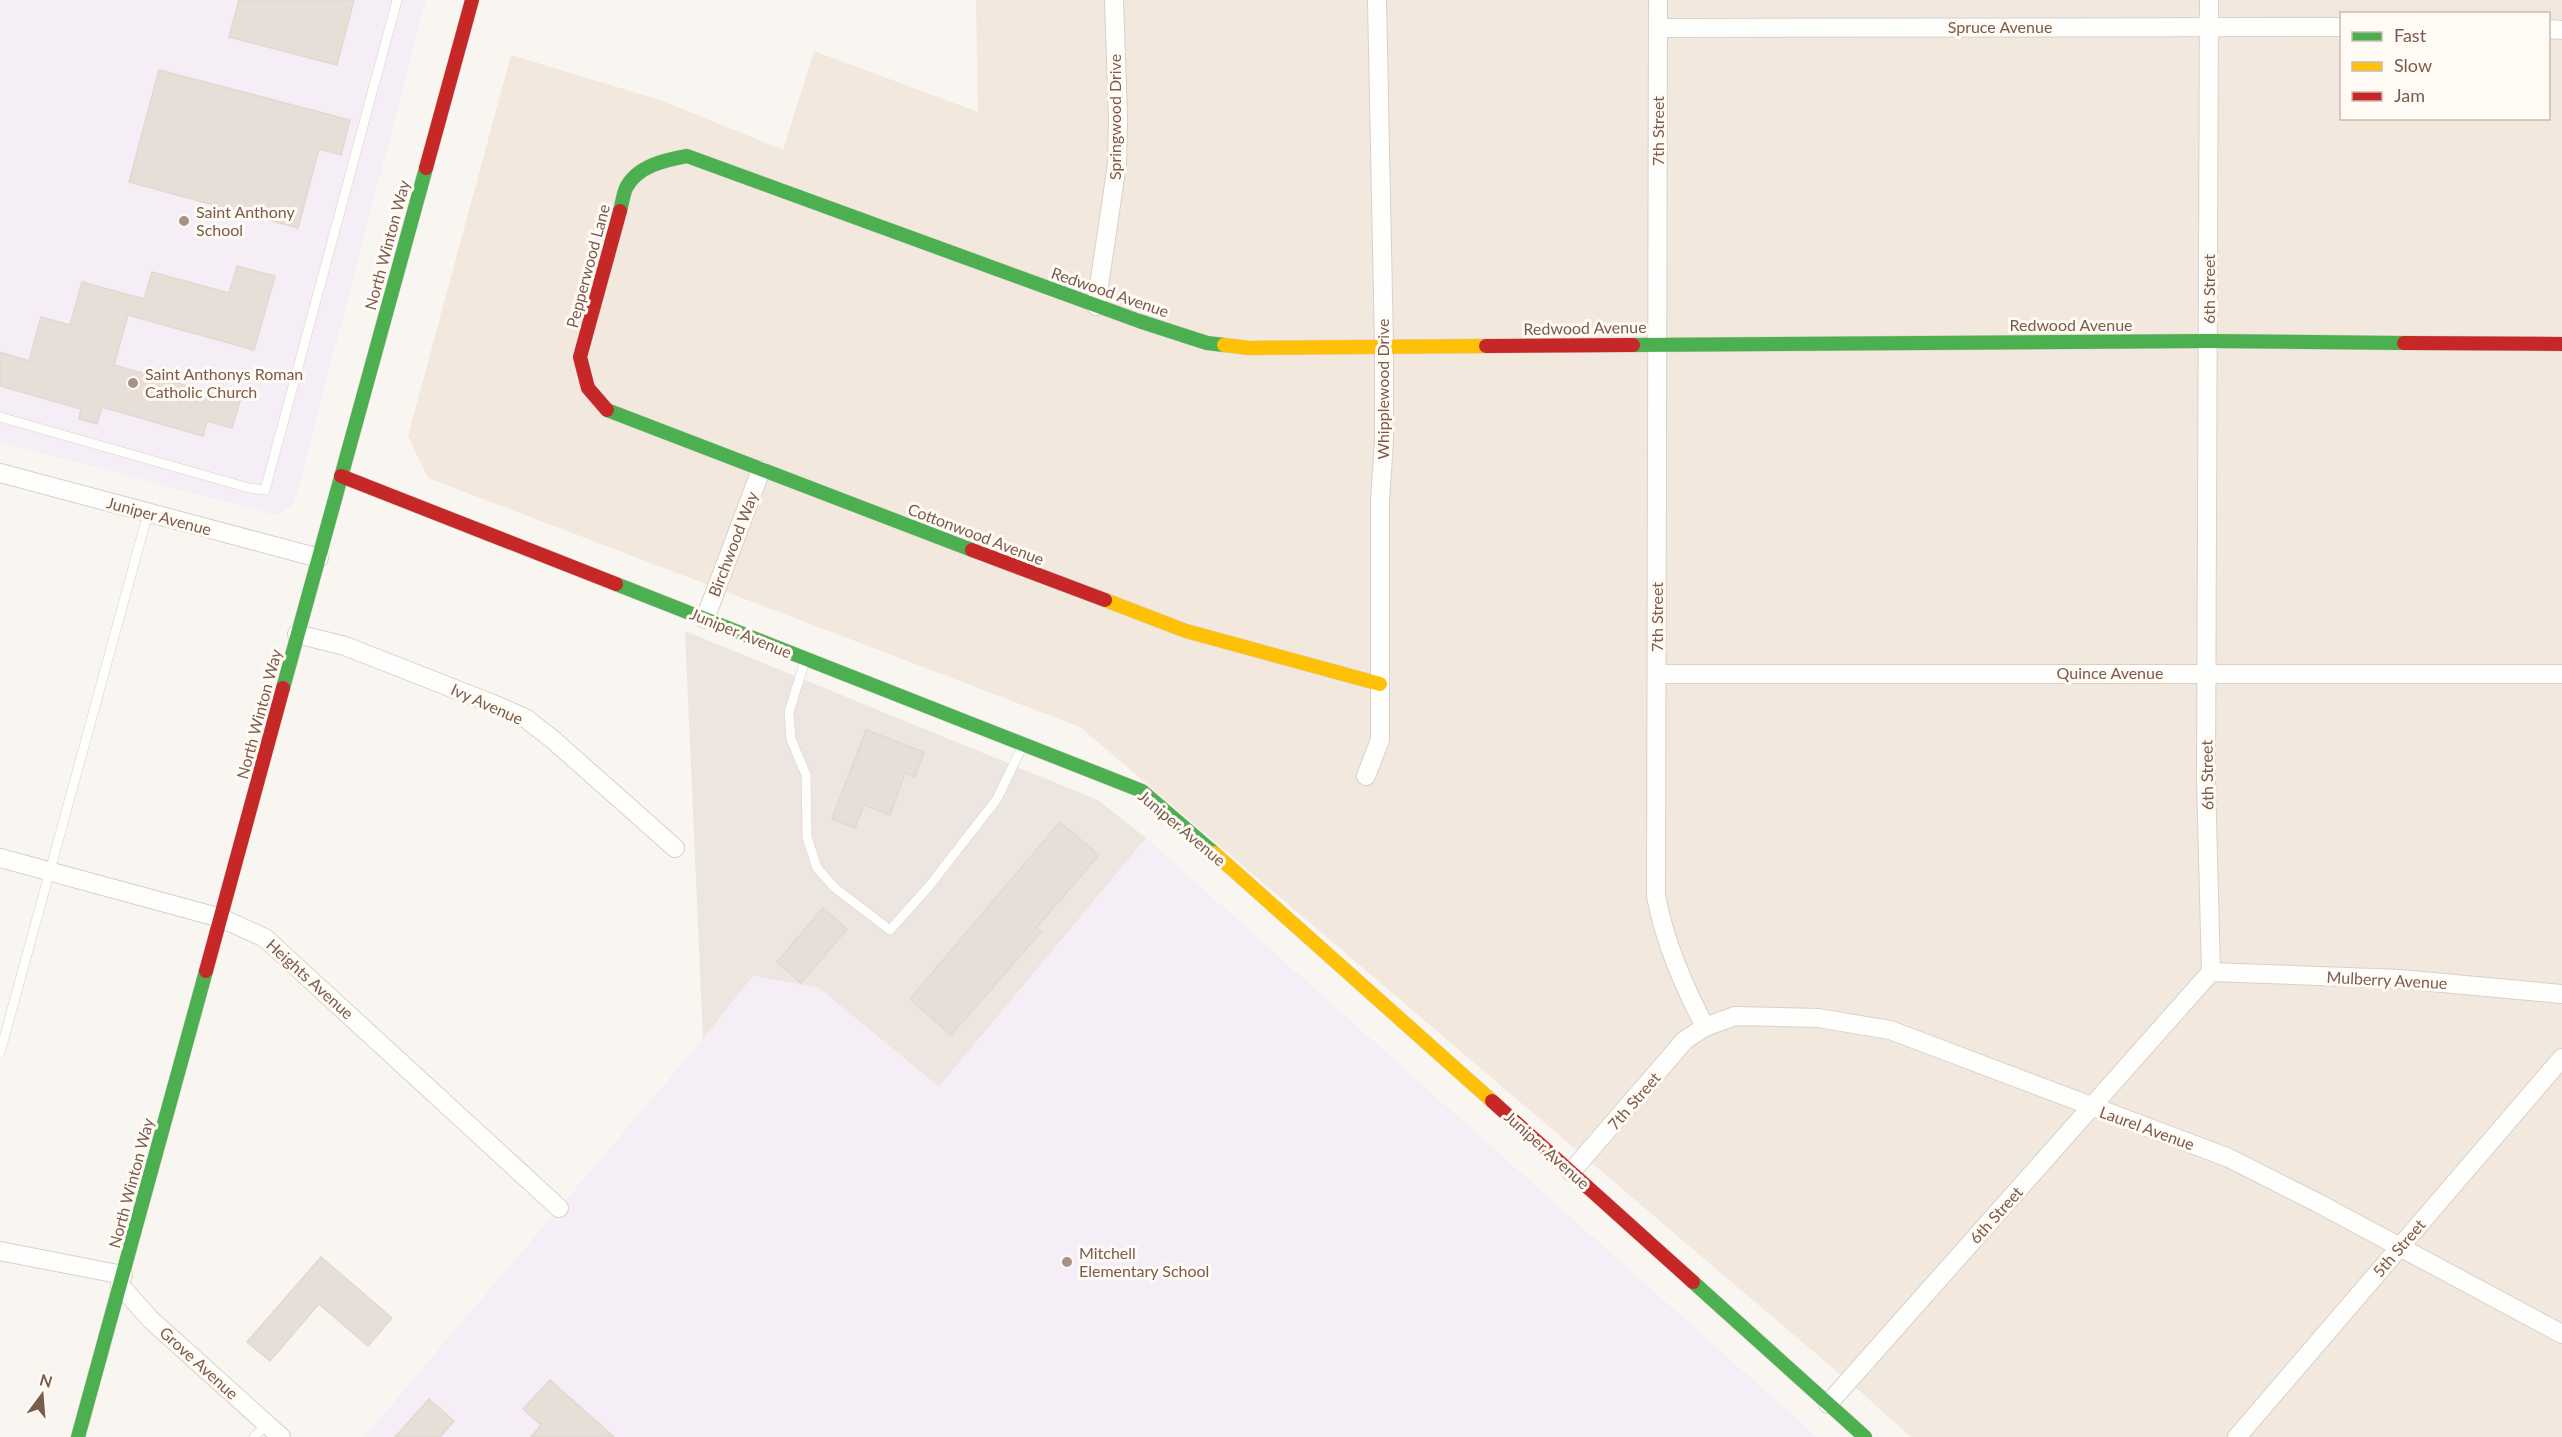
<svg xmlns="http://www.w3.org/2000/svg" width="2562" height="1437" viewBox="0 0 2562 1437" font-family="Lato,sans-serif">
<rect width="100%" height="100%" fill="#f9f5f0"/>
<path fill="#f2e8de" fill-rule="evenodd" d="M976,0H2562V1437H1911L1863,1394L1080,727L428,478L408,436L511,55L660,100L783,150L814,51L978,112ZM2342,14H2548V118H2342Z"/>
<path fill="#ede5e0" d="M685,631L1098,800L1146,838L939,1087L819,988L753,976L703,1039Z"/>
<g fill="#f6eef6">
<path d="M0,0H426L294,504L276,515L0,442Z"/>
<path d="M1146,838L1817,1437H364L703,1039L753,976L819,988L939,1087Z"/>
</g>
<g fill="#e6ded7" stroke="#e2d8d2" stroke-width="1.5">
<path d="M239,0H354L337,65L229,37Z"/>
<path d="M159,70L350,120L341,155L319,149L298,228L129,182Z"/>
<path d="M237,266L275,276L254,350L128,315L114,365L240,401L232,428L207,421L203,436L102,407L97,424L79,419L81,409L0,386V352L29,361L41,317L70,325L82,282L144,299L152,272L229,293Z"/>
<path d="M866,730L924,752L915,777L905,773L890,815L864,805L855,828L832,819Z"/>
<path d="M1060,822L1099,855L1036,928L1041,932L951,1035L910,999Z"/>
<path d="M823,908L847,929L801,983L777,962Z"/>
<path d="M321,1257L392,1318L368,1346L319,1304L270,1361L247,1342Z"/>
<path d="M550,1380L614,1437H531L541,1425L523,1409Z"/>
<path d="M429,1399L454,1421L440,1437H395Z"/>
</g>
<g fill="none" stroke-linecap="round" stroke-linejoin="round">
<g stroke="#d7d1cb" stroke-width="10">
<g id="lane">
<path d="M0,417L249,488L265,490L397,0"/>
<path d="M805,661L789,712L791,739L806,775L807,837L817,868L835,888L890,930L930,885L997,799L1022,747"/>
<path d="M0,1053L148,513"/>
<path d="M254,1437L267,1424"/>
</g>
</g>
<g stroke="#d7d1cb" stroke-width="20">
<g id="street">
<path d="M1658,0L1656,896C1665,943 1683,984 1705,1027"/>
<path d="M1658,28L2342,27"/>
<path d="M2548,29L2562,30"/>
<path d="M1096,306L1117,164L1118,119L1114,0"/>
<path d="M0,473L319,558"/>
<path d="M705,619L761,470"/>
<path d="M297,634L345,646L493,704L525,718L551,738L675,848"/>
<path d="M1657,674H2562"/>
<path d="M1366,776L1380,740V501L1384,441V346L1377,0"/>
<path d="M0,858L221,918L265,938L559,1208"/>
<path d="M2211,972L2400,979L2562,994"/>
<path d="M1571,1172L1685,1040L1705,1027L1735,1016L1818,1018L1890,1030L2229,1158L2318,1203L2562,1334"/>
<path d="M0,1251L123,1275"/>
<path d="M120,1285L150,1319L281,1437"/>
<path d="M1828,1404L2211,972L2206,780L2209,0"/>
<path d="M2237,1437L2562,1058"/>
</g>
</g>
<g stroke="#d9d2cb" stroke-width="15">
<g id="fast">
<path d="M620,211C622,204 623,195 626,188C637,166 665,160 687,156L1139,321L1207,343L1224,345"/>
<path d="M1633,345L2209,341L2404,343"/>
<path d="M607,410L972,550"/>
<path d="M616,584L1142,791L1214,853"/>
<path d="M283,688L426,168"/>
<path d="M1693,1282L1865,1437"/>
<path d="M78,1437L206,971"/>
</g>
</g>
<g stroke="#d9d2cb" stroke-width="15">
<g id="slow">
<path d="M1224,345L1249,348L1486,346"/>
<path d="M1105,600L1186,631L1380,684"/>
<path d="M1214,853L1492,1101"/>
</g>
</g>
<g stroke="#d9d2cb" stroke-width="15">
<g id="jam">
<path d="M426,168L472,0"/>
<path d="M2404,343L2562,344"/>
<path d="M1486,346L1633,345"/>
<path d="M607,410L588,388L580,357L620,211"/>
<path d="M341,476L616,584"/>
<path d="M972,550L1105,600"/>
<path d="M206,971L283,688"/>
<path d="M1492,1101L1693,1282"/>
</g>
</g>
<use href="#lane" stroke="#fefefd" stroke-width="9"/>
<use href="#street" stroke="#fefefd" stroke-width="18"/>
<use href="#fast" stroke="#4caf50" stroke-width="14"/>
<use href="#slow" stroke="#ffc107" stroke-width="14"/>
<use href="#jam" stroke="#c62828" stroke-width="14"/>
</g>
<g fill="#a69286" stroke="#fffaf3" stroke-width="2">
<circle cx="184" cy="221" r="6"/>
<circle cx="133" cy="383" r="6"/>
<circle cx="1067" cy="1262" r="6"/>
</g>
<g text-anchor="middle" stroke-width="6" stroke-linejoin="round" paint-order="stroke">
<g font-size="16" fill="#7a5c4d" stroke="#fffaf3">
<text x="2000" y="33">Spruce Avenue</text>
<text transform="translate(1115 117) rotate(-90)" y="6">Springwood Drive</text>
<text transform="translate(1658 131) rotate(-90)" y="6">7th Street</text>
<text transform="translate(387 245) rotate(-75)" y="6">North Winton Way</text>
<text transform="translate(588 266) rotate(-75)" y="6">Pepperwood Lane</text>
<text transform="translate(2209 289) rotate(-90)" y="6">6th Street</text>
<text transform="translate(1110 292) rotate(19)" y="6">Redwood Avenue</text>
<text x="2071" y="331">Redwood Avenue</text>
<text transform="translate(1585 328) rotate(-1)" y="6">Redwood Avenue</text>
<text transform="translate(1383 389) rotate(-90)" y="6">Whipplewood Drive</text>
<text transform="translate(159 516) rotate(15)" y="6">Juniper Avenue</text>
<text transform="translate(976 534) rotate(21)" y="6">Cottonwood Avenue</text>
<text transform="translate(733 544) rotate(-69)" y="6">Birchwood Way</text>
<text transform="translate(1657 617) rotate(-90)" y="6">7th Street</text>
<text transform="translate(741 633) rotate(22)" y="6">Juniper Avenue</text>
<text x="2110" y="679">Quince Avenue</text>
<text transform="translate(487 704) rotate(24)" y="6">Ivy Avenue</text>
<text transform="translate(259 714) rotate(-75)" y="6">North Winton Way</text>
<text transform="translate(2207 775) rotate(-91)" y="6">6th Street</text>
<text transform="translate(1182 828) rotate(40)" y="6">Juniper Avenue</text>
<text transform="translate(310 979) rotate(42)" y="6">Heights Avenue</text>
<text transform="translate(2387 980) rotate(3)" y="6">Mulberry Avenue</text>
<text transform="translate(1634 1101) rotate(-49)" y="6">7th Street</text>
<text transform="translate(2147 1128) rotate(20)" y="6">Laurel Avenue</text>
<text transform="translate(1547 1150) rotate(42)" y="6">Juniper Avenue</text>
<text transform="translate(131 1183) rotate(-75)" y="6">North Winton Way</text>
<text transform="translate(1996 1215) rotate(-48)" y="6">6th Street</text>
<text transform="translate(2399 1248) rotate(-49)" y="6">5th Street</text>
<text transform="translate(199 1363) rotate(42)" y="6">Grove Avenue</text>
</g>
<g font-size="16" fill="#7a5c4d" stroke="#fffaf3" text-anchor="start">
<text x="196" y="218">Saint Anthony<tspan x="196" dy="18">School</tspan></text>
<text x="145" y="380">Saint Anthonys Roman<tspan x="145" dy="18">Catholic Church</tspan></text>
<text x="1079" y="1259">Mitchell<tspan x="1079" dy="18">Elementary School</tspan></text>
</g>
</g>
<rect x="2340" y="12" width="210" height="108" fill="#fffaf3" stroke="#cabbb1" stroke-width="1.5"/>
<rect x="2352" y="32" width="30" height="9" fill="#4caf50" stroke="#cabbb1" stroke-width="1.5"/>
<text x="2394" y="42" font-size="18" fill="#7a5c4d">Fast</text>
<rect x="2352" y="62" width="30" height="9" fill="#ffc107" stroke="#cabbb1" stroke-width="1.5"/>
<text x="2394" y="72" font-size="18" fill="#7a5c4d">Slow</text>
<rect x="2352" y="92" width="30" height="9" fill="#c62828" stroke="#cabbb1" stroke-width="1.5"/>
<text x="2394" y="102" font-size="18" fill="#7a5c4d">Jam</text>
<g transform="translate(42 1395) rotate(16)" stroke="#fffaf3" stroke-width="4.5" paint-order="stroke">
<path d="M0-4.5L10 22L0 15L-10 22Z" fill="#7a5c4d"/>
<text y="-9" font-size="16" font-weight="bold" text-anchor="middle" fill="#7a5c4d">N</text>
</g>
</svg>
